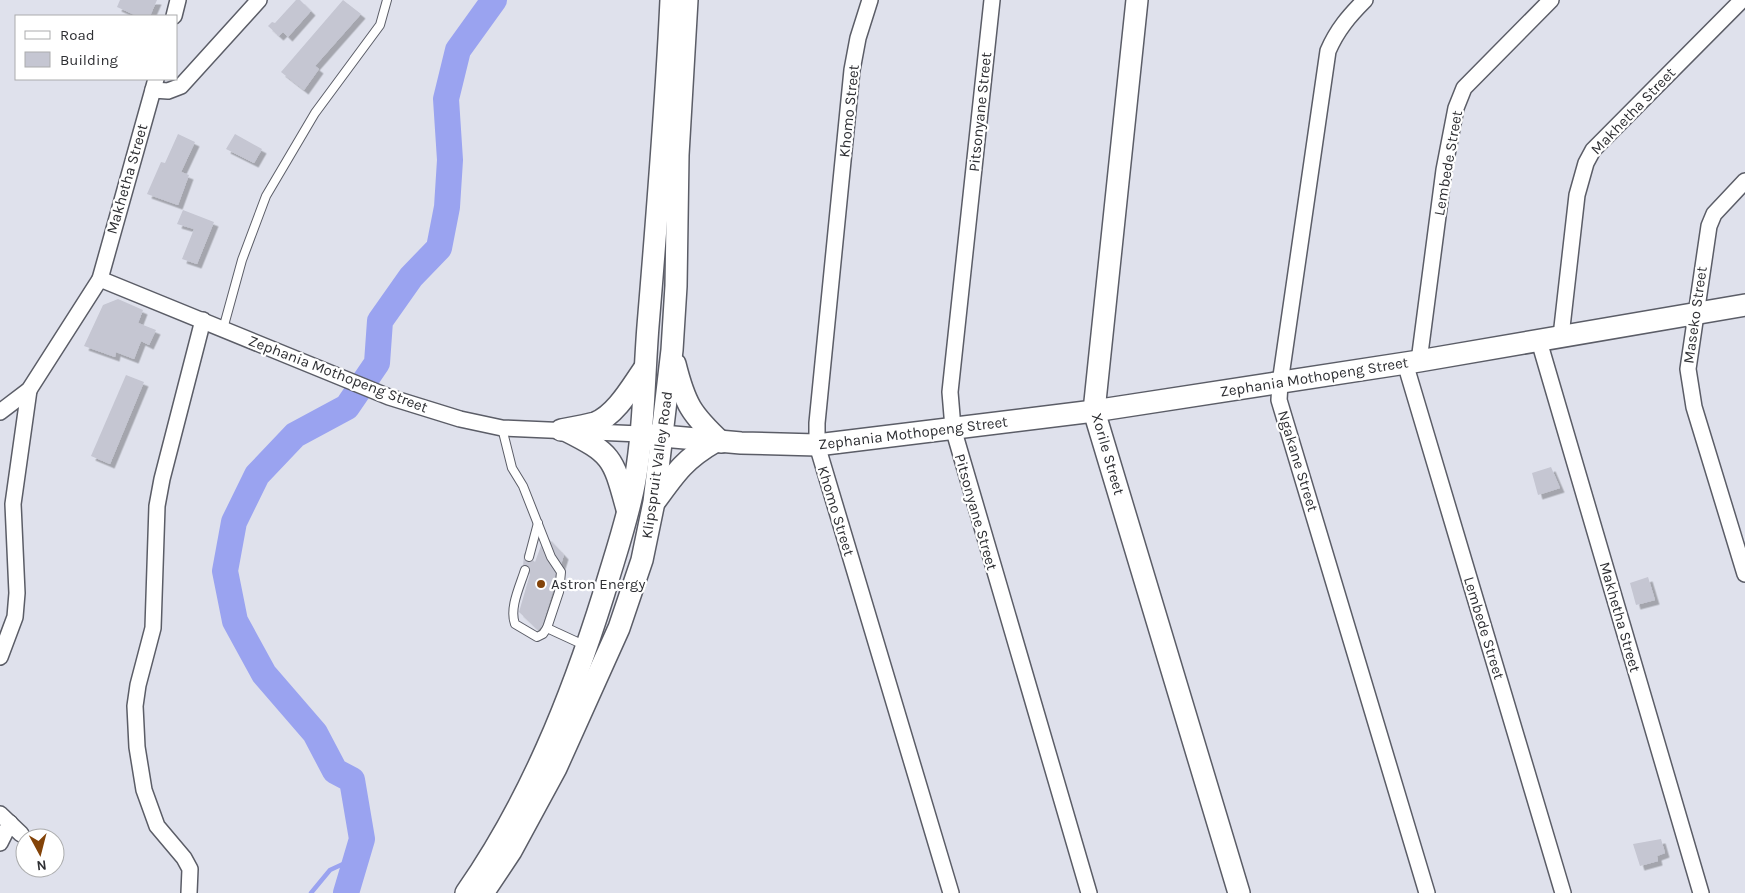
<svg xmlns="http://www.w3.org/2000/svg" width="1745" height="893" viewBox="0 0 1745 893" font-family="Karla,sans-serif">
<defs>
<filter id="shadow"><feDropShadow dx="4.5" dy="4.5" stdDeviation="0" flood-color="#0004"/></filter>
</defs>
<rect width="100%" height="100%" fill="#dfe1ec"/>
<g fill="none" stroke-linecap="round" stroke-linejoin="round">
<path stroke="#9aa3f0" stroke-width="4.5" d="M311,893L330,870L356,858"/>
<path stroke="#9aa3f0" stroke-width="26" d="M346,893L362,839L352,780L335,771L315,733L264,674L235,621L225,571L234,522L257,475L295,435L347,407L377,363L380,321L411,277L439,248L447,207L450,160L446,99L458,50L494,0"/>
</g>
<g fill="#c5c6d2" filter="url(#shadow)">
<path d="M120,0H157L150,16H137L117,7Z"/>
<path d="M296,0H300L311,11L288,37L283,32L279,36L268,26L272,22L275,23Z"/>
<path d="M343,0L361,14L315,66L319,69L304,90L281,72Z"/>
<path d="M178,134L195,142L181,172L189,175L178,205L147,194L161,162L165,163Z"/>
<path d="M235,134L262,149L254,163L226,149Z"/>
<path d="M183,210L214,222L197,264L182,259L194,229L177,224Z"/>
<path d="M118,299L143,310L138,323L156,330L149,345L141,341L134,359L116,352L115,357L84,346L103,305Z"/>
<path d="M126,375L144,382L110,464L91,456Z"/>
<path d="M1551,467L1560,488L1538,495L1532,473Z"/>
<path d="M547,537L564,555L542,626L538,630L519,612L530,574L523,567L524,553L535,562L542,543Z"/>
<path d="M1648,577L1655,600L1636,605L1630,583Z"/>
<path d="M1661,839L1665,853L1657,856L1658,861L1640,866L1633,844Z"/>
</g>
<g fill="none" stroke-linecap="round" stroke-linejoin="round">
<g stroke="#5b5d67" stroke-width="10">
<g id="lane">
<path d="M223,329L242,260L266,196L315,113L380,25L387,0"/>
<path d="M502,428L512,468L523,486L551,557L561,572L559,592L547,628L586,646"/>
<path d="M529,557L538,523"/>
<path d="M525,570C520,586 509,608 515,624L537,637L543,634L547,628"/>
</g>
</g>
<g stroke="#5b5d67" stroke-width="18">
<g id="street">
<path d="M870,0L858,38L852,70L817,423V445L951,893"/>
<path d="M992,0L950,392L953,428L1089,893"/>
<path d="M1365,0C1349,16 1337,30 1328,51L1280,383L1279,400L1427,893"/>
<path d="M174,16L178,0"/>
<path d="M153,90L168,91L181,86L259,0"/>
<path d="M1745,181L1714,214L1709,226L1688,369L1694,407L1745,574"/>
<path d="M100,279L389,397L460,419L502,428L640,434"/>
<path d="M1561,336L1577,195L1586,163L1593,150L1742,0"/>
<path d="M1539,341L1701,893"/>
<path d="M1419,361L1444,170L1456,108L1464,88L1551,0"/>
<path d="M1405,363L1563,893"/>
<path d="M0,412L29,390L100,279L156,79"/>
<path d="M0,657L15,617L17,593L13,504L29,390"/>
<path d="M0,814L21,834"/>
<path d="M0,843L10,823"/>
<path d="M189,893L190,869L184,858L157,826L144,790L137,747L135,706L138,685L153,628L157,506L162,479L203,320"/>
</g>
</g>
<g stroke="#5b5d67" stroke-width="24">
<g id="secondary">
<path d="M1137,0L1094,411L1239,893"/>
<path d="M675,364C685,404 691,414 721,442"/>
<path d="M561,430C572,428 584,426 595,423C616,415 632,386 644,369"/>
<path d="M565,430C613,454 613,458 627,509"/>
<path d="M640,434L741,443L817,445L1094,411L1419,361L1745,305"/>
<path d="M656,500C676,472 686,458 716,441"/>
<path d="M466,893C530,801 571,699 604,593C615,555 628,519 635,480C644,430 644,377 648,326C657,218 666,109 671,0"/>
<path d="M483,893L511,851L556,768L619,628L642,560L654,502L672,350L676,286L678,155L687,0"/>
</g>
</g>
<use href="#lane" stroke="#fff" stroke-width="8"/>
<use href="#street" stroke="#fff" stroke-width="15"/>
<use href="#secondary" stroke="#fff" stroke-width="21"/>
</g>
<circle fill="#834308" stroke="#fff" stroke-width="2" cx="541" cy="584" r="5"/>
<g text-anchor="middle" stroke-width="4.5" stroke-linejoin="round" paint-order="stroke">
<g font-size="15" fill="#2e2f33" stroke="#fff">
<text transform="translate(849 111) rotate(-84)" y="5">Khomo Street</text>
<text transform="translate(1633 111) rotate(-46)" y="5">Makhetha Street</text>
<text transform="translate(980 112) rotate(-84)" y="5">Pitsonyane Street</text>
<text transform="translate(1448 163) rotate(-80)" y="5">Lembede Street</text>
<text transform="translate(127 179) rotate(-74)" y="5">Makhetha Street</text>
<text transform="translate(1695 315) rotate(-82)" y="5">Maseko Street</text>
<text transform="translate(338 374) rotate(21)" y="5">Zephania Mothopeng Street</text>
<text transform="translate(1314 377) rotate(-9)" y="5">Zephania Mothopeng Street</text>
<text transform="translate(913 433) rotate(-7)" y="5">Zephania Mothopeng Street</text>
<text transform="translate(1108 454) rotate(74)" y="5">Xorile Street</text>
<text transform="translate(1298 461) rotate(73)" y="5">Ngakane Street</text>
<text transform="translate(657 465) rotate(-82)" y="5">Klipspruit Valley Road</text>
<text transform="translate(836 511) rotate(73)" y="5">Khomo Street</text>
<text transform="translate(976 512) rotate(74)" y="5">Pitsonyane Street</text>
<text transform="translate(1620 617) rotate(74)" y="5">Makhetha Street</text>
<text transform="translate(1484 628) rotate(73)" y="5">Lembede Street</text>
</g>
<g font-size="15" fill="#2e2f33" stroke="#fff" text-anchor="start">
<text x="551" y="589">Astron Energy</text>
</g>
</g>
<rect x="15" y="15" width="162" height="65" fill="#ffffff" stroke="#abacad"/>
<rect x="25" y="31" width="25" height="8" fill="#ffffff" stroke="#abacad"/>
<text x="60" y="40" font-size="15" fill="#2e2f33">Road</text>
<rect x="25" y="52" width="25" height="15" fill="#c5c6d2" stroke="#abacad"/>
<text x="60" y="65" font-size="15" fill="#2e2f33">Building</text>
<g transform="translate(40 853) rotate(173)"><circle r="24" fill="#ffffff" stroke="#abacad"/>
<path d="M0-4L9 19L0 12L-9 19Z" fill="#834308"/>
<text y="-8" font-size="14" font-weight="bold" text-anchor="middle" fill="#2e2f33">N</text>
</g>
</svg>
